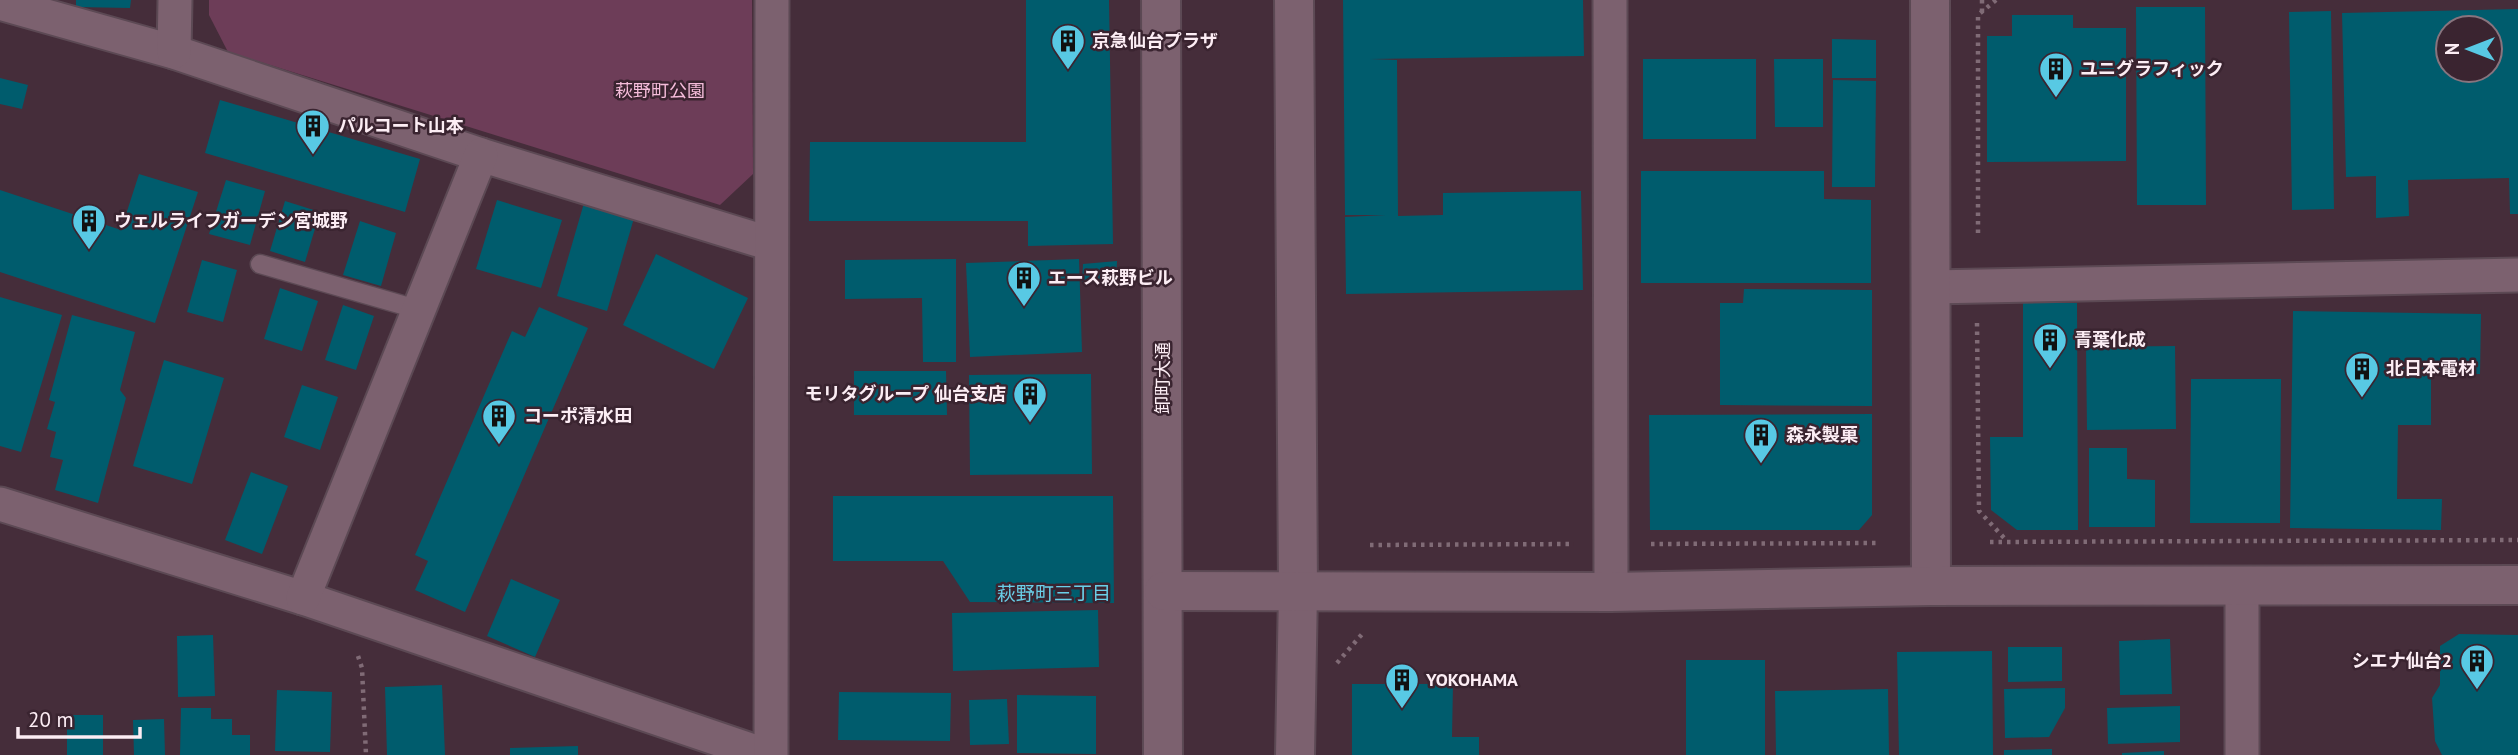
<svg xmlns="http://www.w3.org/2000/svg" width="2518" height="755" viewBox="0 0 2518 755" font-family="'PT Sans','Noto Sans JP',sans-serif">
<rect width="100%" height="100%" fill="#452d3a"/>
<path fill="#6d3d58" d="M209,0H752L753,174L720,205L228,52L209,15Z"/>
<g fill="#005c6d" fill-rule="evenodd">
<path d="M76,0H131L130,8L76,7Z"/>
<path d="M1026,0H1109L1113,244L1028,246V221H809L810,142H1026Z"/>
<path d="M1343,0H1583L1584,56L1370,59L1397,60L1398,216L1443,215V193L1581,191L1583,290L1346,294L1345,217L1386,215H1345Z"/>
<path d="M2136,7H2205L2206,205H2137Z"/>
<path d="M2518,9V214H2510L2509,178L2408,180L2409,216L2376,218V176L2346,177L2342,13ZM2448,28H2490V70H2448Z"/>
<path d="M2331,11L2334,209L2292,210L2289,12Z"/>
<path d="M2012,15H2073V28H2126V161L1987,162V36H2012Z"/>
<path d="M1832,39L1876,40V78H1832Z"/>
<rect x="1643" y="59" width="113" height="80"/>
<path d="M1774,59H1823V127H1775Z"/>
<path d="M0,78L28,85L22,109L0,104Z"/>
<path d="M1833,80L1876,81L1875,187H1832Z"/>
<path d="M220,100L420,159L405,212L205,153Z"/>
<path d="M1641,171H1824V199L1871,200V283H1641Z"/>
<path d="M139,174L198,192L155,323L0,272V190L121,230Z"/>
<path d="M226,180L265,191L250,245L209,234Z"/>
<path d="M497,200L562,220L541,288L476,269Z"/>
<path d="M285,201L320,212L305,262L270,251Z"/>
<path d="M584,203L634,218L607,311L557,296Z"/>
<path d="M360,221L396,233L381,286L343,275Z"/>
<path d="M656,254L748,298L714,369L623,325Z"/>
<path d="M956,259V362H923L922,298L845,299V260Z"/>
<path d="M1079,259L1082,352L970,357L966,263Z"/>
<path d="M202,260L237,270L223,322L187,312Z"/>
<path d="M1117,261L1116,283H1082L1083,264Z"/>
<path d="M280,288L318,301L302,351L264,339Z"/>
<path d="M1744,289L1872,290V406L1720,405V303H1743Z"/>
<path d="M0,297L62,315L21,452L0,446Z"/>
<path d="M2023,303H2077L2078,530H2017L1991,510L1990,437H2023Z"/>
<path d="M343,305L374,316L356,370L325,360Z"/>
<path d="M539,307L588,328L465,612L415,590L428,561L415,555L512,331L525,337Z"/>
<path d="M2293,311L2481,314L2480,374H2431V425H2398L2397,499H2442L2441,530L2290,528Z"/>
<path d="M72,315L135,332L120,390L126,398L98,503L55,490L63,460L50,457L56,432L47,429L55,402L49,400Z"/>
<path d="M2175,346L2176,429L2087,430L2086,347Z"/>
<path d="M164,360L224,378L192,484L133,466Z"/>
<path d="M854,371H946L947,415H854Z"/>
<path d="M1091,374L1092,474L970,475L969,375Z"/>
<path d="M2191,379H2281L2280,523H2190Z"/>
<path d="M302,385L338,397L320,450L284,437Z"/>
<path d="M1872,414V515L1859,530H1650L1649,415Z"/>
<path d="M2089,448H2127V479L2155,480V527H2089Z"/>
<path d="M251,472L288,486L262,554L225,540Z"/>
<path d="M833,496H1113L1114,603L970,602L943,561H833Z"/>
<path d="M511,579L560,600L535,657L487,636Z"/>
<path d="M1098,610L1099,667L953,671L952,613Z"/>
<path d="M2459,634L2518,635V755H2442L2435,741L2432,698L2440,685V646Z"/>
<path d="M213,635L215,696L178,697L177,636Z"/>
<path d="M2170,639L2172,694L2120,695L2119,641Z"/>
<path d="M2008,647H2062V681L2008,682Z"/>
<path d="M1992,651L1993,755H1899L1897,652Z"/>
<rect x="1686" y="660" width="79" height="95"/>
<path d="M1352,684H1453L1452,737H1479V755H1352Z"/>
<path d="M442,685L445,755H387L385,687Z"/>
<path d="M2065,688V708L2049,737L2005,738L2004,689Z"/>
<path d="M1888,689L1889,755H1776L1775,691Z"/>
<path d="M277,690L332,692L330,752L275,751Z"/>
<path d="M839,692L951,693L950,741L838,740Z"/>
<path d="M1017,695L1096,696V754L1017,753Z"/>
<path d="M1007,699L1009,744L970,745L969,700Z"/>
<path d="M2180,706V742L2108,744L2107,708Z"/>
<path d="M181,708H211V719H232V735H250V755H180Z"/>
<rect x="67" y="715" width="36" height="40"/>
<path d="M164,719L165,755H134L133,720Z"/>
<path d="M578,746V755H510V748Z"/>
<path d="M2052,749V755H2004V750Z"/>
<path d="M2164,751V755H2122V753Z"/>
</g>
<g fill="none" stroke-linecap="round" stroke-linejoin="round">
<g stroke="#5c4954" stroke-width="21">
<path id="service" d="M260,264L420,310"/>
</g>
<g stroke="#5c4954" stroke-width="37">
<g id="minor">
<path d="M1610,0L1611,592"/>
<path d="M0,3L174,52L481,155L771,244"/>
<path d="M174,52L175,0"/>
<path d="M1931,287L2518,275"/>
<path d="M0,504L303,598L765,755"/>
<path d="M2242,586V755"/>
<path d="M303,598L481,155"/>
<path d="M771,755L772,0"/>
</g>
</g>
<g stroke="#5c4954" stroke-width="42">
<g id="tertiary">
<path d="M1161,0L1163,755"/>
<path d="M1294,0L1298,591L1295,755"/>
<path d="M1930,0L1931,586"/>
<path d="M1164,591L1611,592L1931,586L2518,585"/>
</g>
</g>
<g stroke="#806b76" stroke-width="4.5" stroke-dasharray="3.5 5" stroke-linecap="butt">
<path d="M1982,0V12"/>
<path d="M1978,233V15L1996,0"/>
<path d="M1977,323L1979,511L2007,541"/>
<path d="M1990,542L2518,540"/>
<path d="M1651,544L1879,543"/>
<path d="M1370,545L1574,544"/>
<path d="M358,656L362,668L366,755"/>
<path d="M1337,663L1363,633"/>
</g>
<use href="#service" stroke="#7c616f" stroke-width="18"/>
<use href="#minor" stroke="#7c616f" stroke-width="33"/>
<use href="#tertiary" stroke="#7c616f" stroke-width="38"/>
</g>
<defs>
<g id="building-pin" transform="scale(1.75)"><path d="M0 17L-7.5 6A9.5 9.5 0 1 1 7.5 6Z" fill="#58c9e4" stroke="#3a2430"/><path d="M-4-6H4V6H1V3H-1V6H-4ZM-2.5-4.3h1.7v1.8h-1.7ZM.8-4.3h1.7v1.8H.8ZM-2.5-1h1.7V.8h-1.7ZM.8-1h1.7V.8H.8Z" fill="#111"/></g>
</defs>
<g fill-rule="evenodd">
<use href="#building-pin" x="1068" y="41"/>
<use href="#building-pin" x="2056" y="69"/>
<use href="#building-pin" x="313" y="126"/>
<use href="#building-pin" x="89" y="221"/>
<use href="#building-pin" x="1024" y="278"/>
<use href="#building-pin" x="2050" y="340"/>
<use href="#building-pin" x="2362" y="369"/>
<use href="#building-pin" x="1030" y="394"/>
<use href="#building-pin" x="499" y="416"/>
<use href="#building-pin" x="1761" y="435"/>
<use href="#building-pin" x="2477" y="661"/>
<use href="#building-pin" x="1402" y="680"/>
</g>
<g text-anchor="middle" stroke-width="5" stroke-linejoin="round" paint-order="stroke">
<g font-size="18" font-weight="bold" fill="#fcedf4" stroke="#3a2430" text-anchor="start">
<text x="1092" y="47">京急仙台プラザ</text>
<text x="2080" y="75">ユニグラフィック</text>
<text x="338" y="132">パルコート山本</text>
<text x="114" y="227">ウェルライフガーデン宮城野</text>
<text x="1048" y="284">エース萩野ビル</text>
<text x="2074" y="346">青葉化成</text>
<text x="2386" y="375">北日本電材</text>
<text x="1006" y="400" text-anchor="end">モリタグループ 仙台支店</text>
<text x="524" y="422">コーポ清水田</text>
<text x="1786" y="441">森永製菓</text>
<text x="2452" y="667" text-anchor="end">シエナ仙台2</text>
<text x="1426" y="686">YOKOHAMA</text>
</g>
<g font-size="18" fill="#f5bcda" stroke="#3a2430">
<text x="660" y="97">萩野町公園</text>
</g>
<g font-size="18" fill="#fcedf4" stroke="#3a2430">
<text transform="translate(1163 378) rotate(-90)" y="6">卸町大通</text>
</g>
<g font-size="19" fill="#6acfe8" stroke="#3a2430">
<text x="1054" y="600">萩野町三丁目</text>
</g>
</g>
<g transform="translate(2469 49) rotate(270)"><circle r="33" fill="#3a2430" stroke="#88747e" stroke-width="2"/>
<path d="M0-5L12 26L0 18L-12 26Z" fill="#58c9e4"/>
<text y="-10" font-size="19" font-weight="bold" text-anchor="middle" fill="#fcedf4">N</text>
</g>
<path d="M18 727v10h122v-10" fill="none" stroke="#fcedf4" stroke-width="3.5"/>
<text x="28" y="727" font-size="21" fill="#fcedf4" stroke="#3a2430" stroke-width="5" paint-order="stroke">20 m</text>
</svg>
